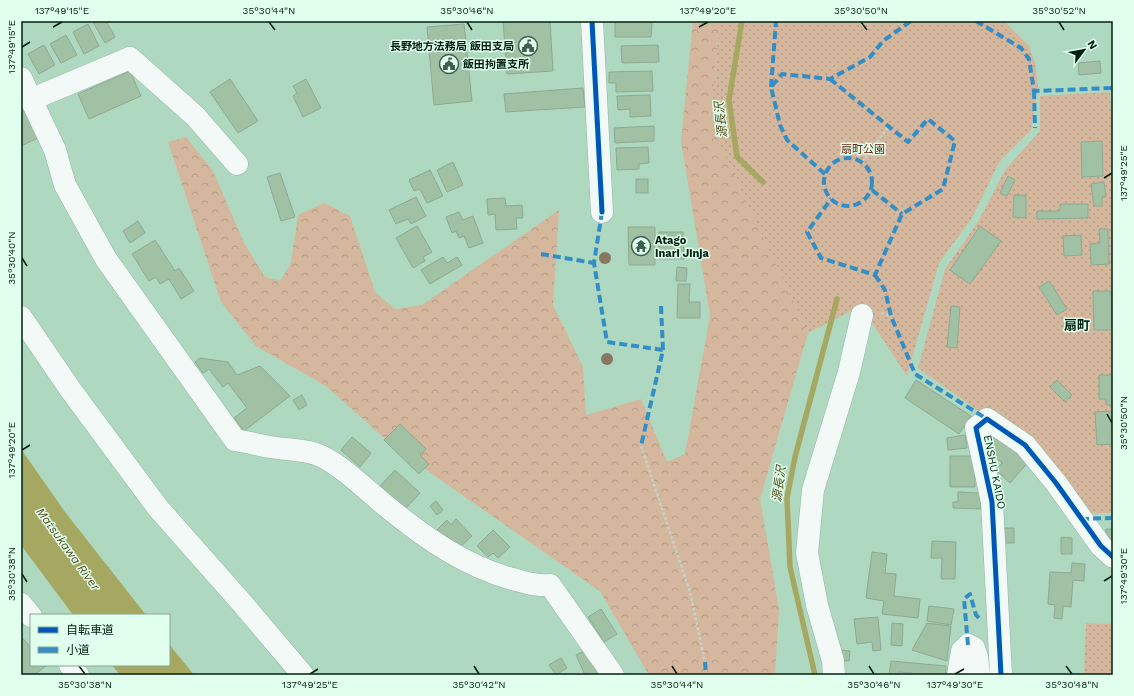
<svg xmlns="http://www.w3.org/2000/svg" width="1134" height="696" viewBox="0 0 1134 696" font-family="'Work Sans','Noto Sans JP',sans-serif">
<defs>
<pattern id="forest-crowns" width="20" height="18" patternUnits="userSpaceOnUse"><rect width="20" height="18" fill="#d5b79d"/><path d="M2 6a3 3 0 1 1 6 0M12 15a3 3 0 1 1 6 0" fill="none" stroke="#b59d86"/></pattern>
<pattern id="park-dots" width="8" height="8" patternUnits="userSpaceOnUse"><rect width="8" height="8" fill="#d5b79d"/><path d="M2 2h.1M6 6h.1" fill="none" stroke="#b59d86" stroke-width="1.8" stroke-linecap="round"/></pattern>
</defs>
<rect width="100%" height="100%" fill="#aed8c0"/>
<path fill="url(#forest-crowns)" d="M693,21H720L710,123L808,333L760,499L779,610L775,675H649L600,591L399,451L326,386L256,346L221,302L168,142L186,137L213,171L244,243L265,277L280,281L291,263L298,215L324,203L350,216L375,292L395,309L422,305L559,210L553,305L583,367L586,415L641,399L667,462L685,454L710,316L681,141Z"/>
<g fill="url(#park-dots)">
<path d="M720,21H1004L1029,46L1035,63L1038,86L1031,130L999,162L972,218L939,263L907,376L861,306L808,333L710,123Z"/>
<path d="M1110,92L1113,161V513H1085L1010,424L979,411L918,368L945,269L978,222L1005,170L1040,131V96Z"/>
<path d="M1086,623L1113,624V675H1084Z"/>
</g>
<g fill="#a6a862">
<path d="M21,449L65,512L146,615H73L21,545Z"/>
<path d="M169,644L194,675H120L112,665H169Z"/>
</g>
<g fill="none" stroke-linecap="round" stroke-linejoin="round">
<g stroke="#a6a862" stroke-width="5.5">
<path d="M742,21L729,100L737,157L763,182"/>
<path d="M815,675L790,567L787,498L795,457L837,299"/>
</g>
</g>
<g fill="#a1c1a5" stroke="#8da993">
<path d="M96,21H106L115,37L105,43L93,22Z"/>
<path d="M503,21H550L553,71L507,74Z"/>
<path d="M615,21H652L651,37H615Z"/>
<path d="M88,24L99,46L84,54L73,32Z"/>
<path d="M464,24L472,101L434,105L427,27Z"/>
<path d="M66,35L77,55L61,63L50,44Z"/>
<path d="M44,45L55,65L39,74L28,54Z"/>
<path d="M658,45L659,62L622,63L621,46Z"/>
<path d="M1100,61L1101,73L1079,75L1078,63Z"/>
<path d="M130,71L141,96L89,119L78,94Z"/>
<path d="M652,71L653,91L616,92V83H609V72Z"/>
<path d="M230,79L258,121L238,133L210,92Z"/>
<path d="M306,79L321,108L303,117L293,96L297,93L293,86Z"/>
<path d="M583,88L585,107L506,112L504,94Z"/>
<path d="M650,95L651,116L630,117V109L618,110L617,96Z"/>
<path d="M26,110L38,138L21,146V112Z"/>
<path d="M654,126V141L615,143L614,128Z"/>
<path d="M1102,141L1103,176L1082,177L1081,142Z"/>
<path d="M648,147L649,163L639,164V169L617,170L616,148Z"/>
<path d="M453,162L463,185L447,192L437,170Z"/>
<path d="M430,170L443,196L427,203L420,189L414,191L409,180Z"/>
<path d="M280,173L295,217L281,221L267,177Z"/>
<path d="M1008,176L1015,180L1007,196L1000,193Z"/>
<rect x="636" y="179" width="12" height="14"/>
<path d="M1104,182L1106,197H1102V206H1094L1091,184Z"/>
<path d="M1014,195H1026V218L1013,217Z"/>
<path d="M416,197L426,216L411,224L408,219L396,224L389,210Z"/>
<path d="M505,198L506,206L522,205L523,218H516L517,229L496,230L495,214L488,215L487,199Z"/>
<path d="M1060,204H1088V218L1037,219V211H1060Z"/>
<path d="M459,212L463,220L473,216L483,243L469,248L464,236L459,238L456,231L452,233L446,217Z"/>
<path d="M138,221L145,233L130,243L123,231Z"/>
<path d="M417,226L432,252L423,257L425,261L413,268L396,238Z"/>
<path d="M980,226L1001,241L970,284L950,270Z"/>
<path d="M628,227H655V265H629Z"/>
<path d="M1099,229H1108L1109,264L1091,265L1090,244L1100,243Z"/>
<path d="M659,232H683L684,259H659Z"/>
<path d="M1081,235L1082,255L1064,256L1063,236Z"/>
<path d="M155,240L175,271L179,268L194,291L181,299L169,279L160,284L156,277L149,281L132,254Z"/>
<path d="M443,257L447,263L457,257L462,265L430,284L421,270Z"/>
<path d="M677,267L687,268L686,281H676Z"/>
<path d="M1049,281L1067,309L1057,315L1039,287Z"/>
<path d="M678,284H690L689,302H700V318H677Z"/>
<path d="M1093,291H1111L1112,330H1094Z"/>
<path d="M951,306L960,307L957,348L947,347Z"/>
<path d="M200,358L228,362L237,375L260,366L290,396L244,431L234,418L247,408L228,383L223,387L209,369L203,373L195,362Z"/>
<path d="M1099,375H1113V405H1106V399H1099Z"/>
<path d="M916,380L971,416L959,434L905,398Z"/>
<path d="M1057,380L1072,395L1065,402L1050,387Z"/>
<path d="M302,395L307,405L299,410L293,400Z"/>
<path d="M1111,411L1113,444L1097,445L1095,412Z"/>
<path d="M400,424L426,449L420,455L429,464L419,474L384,440Z"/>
<path d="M996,430L1030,460L1010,483L996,470L1002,463L982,445Z"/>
<path d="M965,435L967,448L948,450L947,438Z"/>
<path d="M352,437L371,453L360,467L341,450Z"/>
<path d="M950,456H974L975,487H950Z"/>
<path d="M395,470L420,493L405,509L380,486Z"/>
<path d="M958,492L981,493V509L953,508V502H958Z"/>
<path d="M436,501L443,510L437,515L430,506Z"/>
<path d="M456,519L472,536L459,548L447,536L445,539L437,530L447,520L451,525Z"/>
<rect x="1003" y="528" width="11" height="15"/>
<path d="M1106,529H1113V542L1106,534Z"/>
<path d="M493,530L510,547L498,558L493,553L488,557L477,546Z"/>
<path d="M1061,537L1072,538V554H1061Z"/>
<path d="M932,541L956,542L955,579H941L942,558H931Z"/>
<path d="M872,552L887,554L885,573L896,574L894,596L920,599L918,618L882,614L884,601L866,598Z"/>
<path d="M1072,563L1085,564L1084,581L1073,580L1071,607L1063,606L1062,619L1054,618L1055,605L1048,604L1050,572L1071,573Z"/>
<path d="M929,606L954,609L951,625L927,621Z"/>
<path d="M601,609L617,634L604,642L588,617Z"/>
<path d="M878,617L881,650L873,651L872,642L857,644L854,619Z"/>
<path d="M892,623L903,624L902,646L891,645Z"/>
<path d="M927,623L951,626L947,661L912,650Z"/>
<path d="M21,636L31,648V665L46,666L34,675H21Z"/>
<path d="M586,650L598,675H585L576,655Z"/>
<path d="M840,650L850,651L849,661L840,660Z"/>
<path d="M561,658L567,668L556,675L549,665Z"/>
<path d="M891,661L946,666V675H911V673L899,672V675H889Z"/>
</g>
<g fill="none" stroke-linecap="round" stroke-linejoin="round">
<g stroke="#94b6a3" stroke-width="23">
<g id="minor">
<path d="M592,21L602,212"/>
<path d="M21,78L55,150L65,185L106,259L235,440C247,442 259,445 270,447C287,450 306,449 321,456C345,468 365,489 386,506C426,539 469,569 520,581C530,584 539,586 550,585L613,675"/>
<path d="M30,100L130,58L195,116L237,164"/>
<path d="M21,317L70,389L158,508L242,603L303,675"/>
<path d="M21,604L31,616"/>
<path d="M70,665L78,675"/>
<path d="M834,675L833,661L817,605L807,553L813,490L849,372L862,315"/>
<path d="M958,675L962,651L968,645L974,648L977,657L979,675"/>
<path d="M1001,675L992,502L976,428L987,419L1025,445L1056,483L1101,546L1113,557"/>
</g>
</g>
<g stroke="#c4d2ca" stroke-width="2.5" stroke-dasharray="3 2" stroke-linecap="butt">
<path d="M862,162L889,126"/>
<path d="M881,313L891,316"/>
<path d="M641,446L690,592L705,662"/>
<path d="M1111,518H1113"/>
</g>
<use href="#minor" stroke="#f3f9f6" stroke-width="22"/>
<g stroke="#338ec7" stroke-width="4" stroke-dasharray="8 4" stroke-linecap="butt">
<path d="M976,21L1021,48L1029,59L1034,91L1113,88"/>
<path d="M830,79L908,142L928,119L955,141L943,189L902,214L875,275L821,258L807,232L831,199"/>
<path d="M771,87L776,21"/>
<path d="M1034,91L1035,128"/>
<circle cx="848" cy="182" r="24"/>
<path d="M825,174L787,140L780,125L771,87L782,74L830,79L870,57L883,41L911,21"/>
<path d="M872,190L902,214"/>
<path d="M602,212L594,263L607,342L663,350L641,446"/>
<path d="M541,254L594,263"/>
<path d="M875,275L885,290L891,316L915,374L987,419"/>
<path d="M661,306L663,350"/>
<path d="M1081,519L1111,518"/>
<path d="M968,645L964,599L970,594L976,615L981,620"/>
<path d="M705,662L706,675"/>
</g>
<g stroke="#e1ffed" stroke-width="8">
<g id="cycleway">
<path d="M592,21L602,212"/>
<path d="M1001,675L992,502L976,428L987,419L1025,445L1056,483L1101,546L1113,557"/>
</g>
</g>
<use href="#cycleway" stroke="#0057b8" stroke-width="5"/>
</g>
<g fill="#88775f">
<circle cx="605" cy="258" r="6"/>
<circle cx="607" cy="359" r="6"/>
</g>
<path fill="none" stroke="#012011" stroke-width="1.5" d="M269,22L275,30M467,22L472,30M861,22L867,30M1059,22L1064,30M53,27L62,22M699,27L708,22M22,47L30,42M1104,178L1112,173M22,258L27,266M1107,414L1112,423M22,450L30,445M22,574L27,582M1104,581L1112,576M79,666L85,674M474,666L479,674M672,666L677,674M869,666L874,674M1066,666L1072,674M310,674L318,669M955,674L964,669"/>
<defs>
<g id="civic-ring" transform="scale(1)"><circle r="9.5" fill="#e1ffed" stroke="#3e604e" stroke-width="1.5"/><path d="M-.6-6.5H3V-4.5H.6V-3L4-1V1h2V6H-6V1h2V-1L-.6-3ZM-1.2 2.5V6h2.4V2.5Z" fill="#3e604e"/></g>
<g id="temple-ring" transform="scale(1)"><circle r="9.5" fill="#e1ffed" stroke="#3e604e" stroke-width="1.5"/><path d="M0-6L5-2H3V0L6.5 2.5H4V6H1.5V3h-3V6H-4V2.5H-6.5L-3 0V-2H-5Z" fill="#3e604e"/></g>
</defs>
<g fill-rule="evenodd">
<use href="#civic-ring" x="528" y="46"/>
<use href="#civic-ring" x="449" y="64"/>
<use href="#temple-ring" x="641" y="246"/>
</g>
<g text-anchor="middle" stroke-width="3" stroke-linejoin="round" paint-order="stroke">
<g font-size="11" font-weight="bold" fill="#012011" stroke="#e1ffed" text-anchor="start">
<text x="514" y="50" text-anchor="end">長野地方法務局 飯田支局</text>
<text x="463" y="68">飯田拘置支所</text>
<text x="655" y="244">Atago<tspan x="655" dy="13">Inari Jinja</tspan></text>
</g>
<g font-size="11" fill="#69270f" stroke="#e1ffed">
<text x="863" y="153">扇町公園</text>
</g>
<g font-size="11" fill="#012011" stroke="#e1ffed">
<text transform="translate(995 472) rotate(79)" y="4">ENSHU KAIDO</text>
</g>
<g font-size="12" font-style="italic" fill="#544b1b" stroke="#e1ffed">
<text transform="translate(721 120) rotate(-96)" y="4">源長沢</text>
<text transform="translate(779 484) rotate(-82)" y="4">源長沢</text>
<text transform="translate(68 549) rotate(54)" y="4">Matsukawa River</text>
</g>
<g font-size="13" font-weight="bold" fill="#012011" stroke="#e1ffed">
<text x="1077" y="330">扇町</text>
</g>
</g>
<rect width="1134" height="696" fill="none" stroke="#e1ffed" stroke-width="44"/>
<rect x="30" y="614" width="140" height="52" fill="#e1ffed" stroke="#87a695"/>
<rect x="38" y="627" width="20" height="6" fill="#0057b8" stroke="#87a695"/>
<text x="66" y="634" font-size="12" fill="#012011">自転車道</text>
<rect x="38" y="647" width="20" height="6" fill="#338ec7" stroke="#87a695"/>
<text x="66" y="654" font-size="12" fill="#012011">小道</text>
<g transform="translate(1084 50) rotate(58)" stroke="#e1ffed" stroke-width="3" paint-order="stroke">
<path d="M0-3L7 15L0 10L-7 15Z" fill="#012011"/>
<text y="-6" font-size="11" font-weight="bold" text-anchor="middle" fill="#012011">N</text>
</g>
<rect x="22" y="22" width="1090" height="652" fill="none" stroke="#012011" stroke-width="1.5"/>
<g font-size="10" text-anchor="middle" fill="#012011">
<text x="62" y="14">137°49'15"E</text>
<text x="269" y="14">35°30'44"N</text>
<text x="467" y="14">35°30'46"N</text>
<text x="708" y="14">137°49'20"E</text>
<text x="861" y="14">35°30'50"N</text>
<text x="1059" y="14">35°30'52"N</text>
<text transform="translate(11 47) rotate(-90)" y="4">137°49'15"E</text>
<text transform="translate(1123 173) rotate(-90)" y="4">137°49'25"E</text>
<text transform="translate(11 258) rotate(-90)" y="4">35°30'40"N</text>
<text transform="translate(1123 423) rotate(-90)" y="4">35°30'50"N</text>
<text transform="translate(11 450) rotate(-90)" y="4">137°49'20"E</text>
<text transform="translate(11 574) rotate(-90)" y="4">35°30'38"N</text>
<text transform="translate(1123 576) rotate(-90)" y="4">137°49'30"E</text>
<text x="85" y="688">35°30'38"N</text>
<text x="310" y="688">137°49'25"E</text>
<text x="479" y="688">35°30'42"N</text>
<text x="677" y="688">35°30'44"N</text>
<text x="874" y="688">35°30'46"N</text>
<text x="955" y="688">137°49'30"E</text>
<text x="1072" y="688">35°30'48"N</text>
</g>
</svg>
